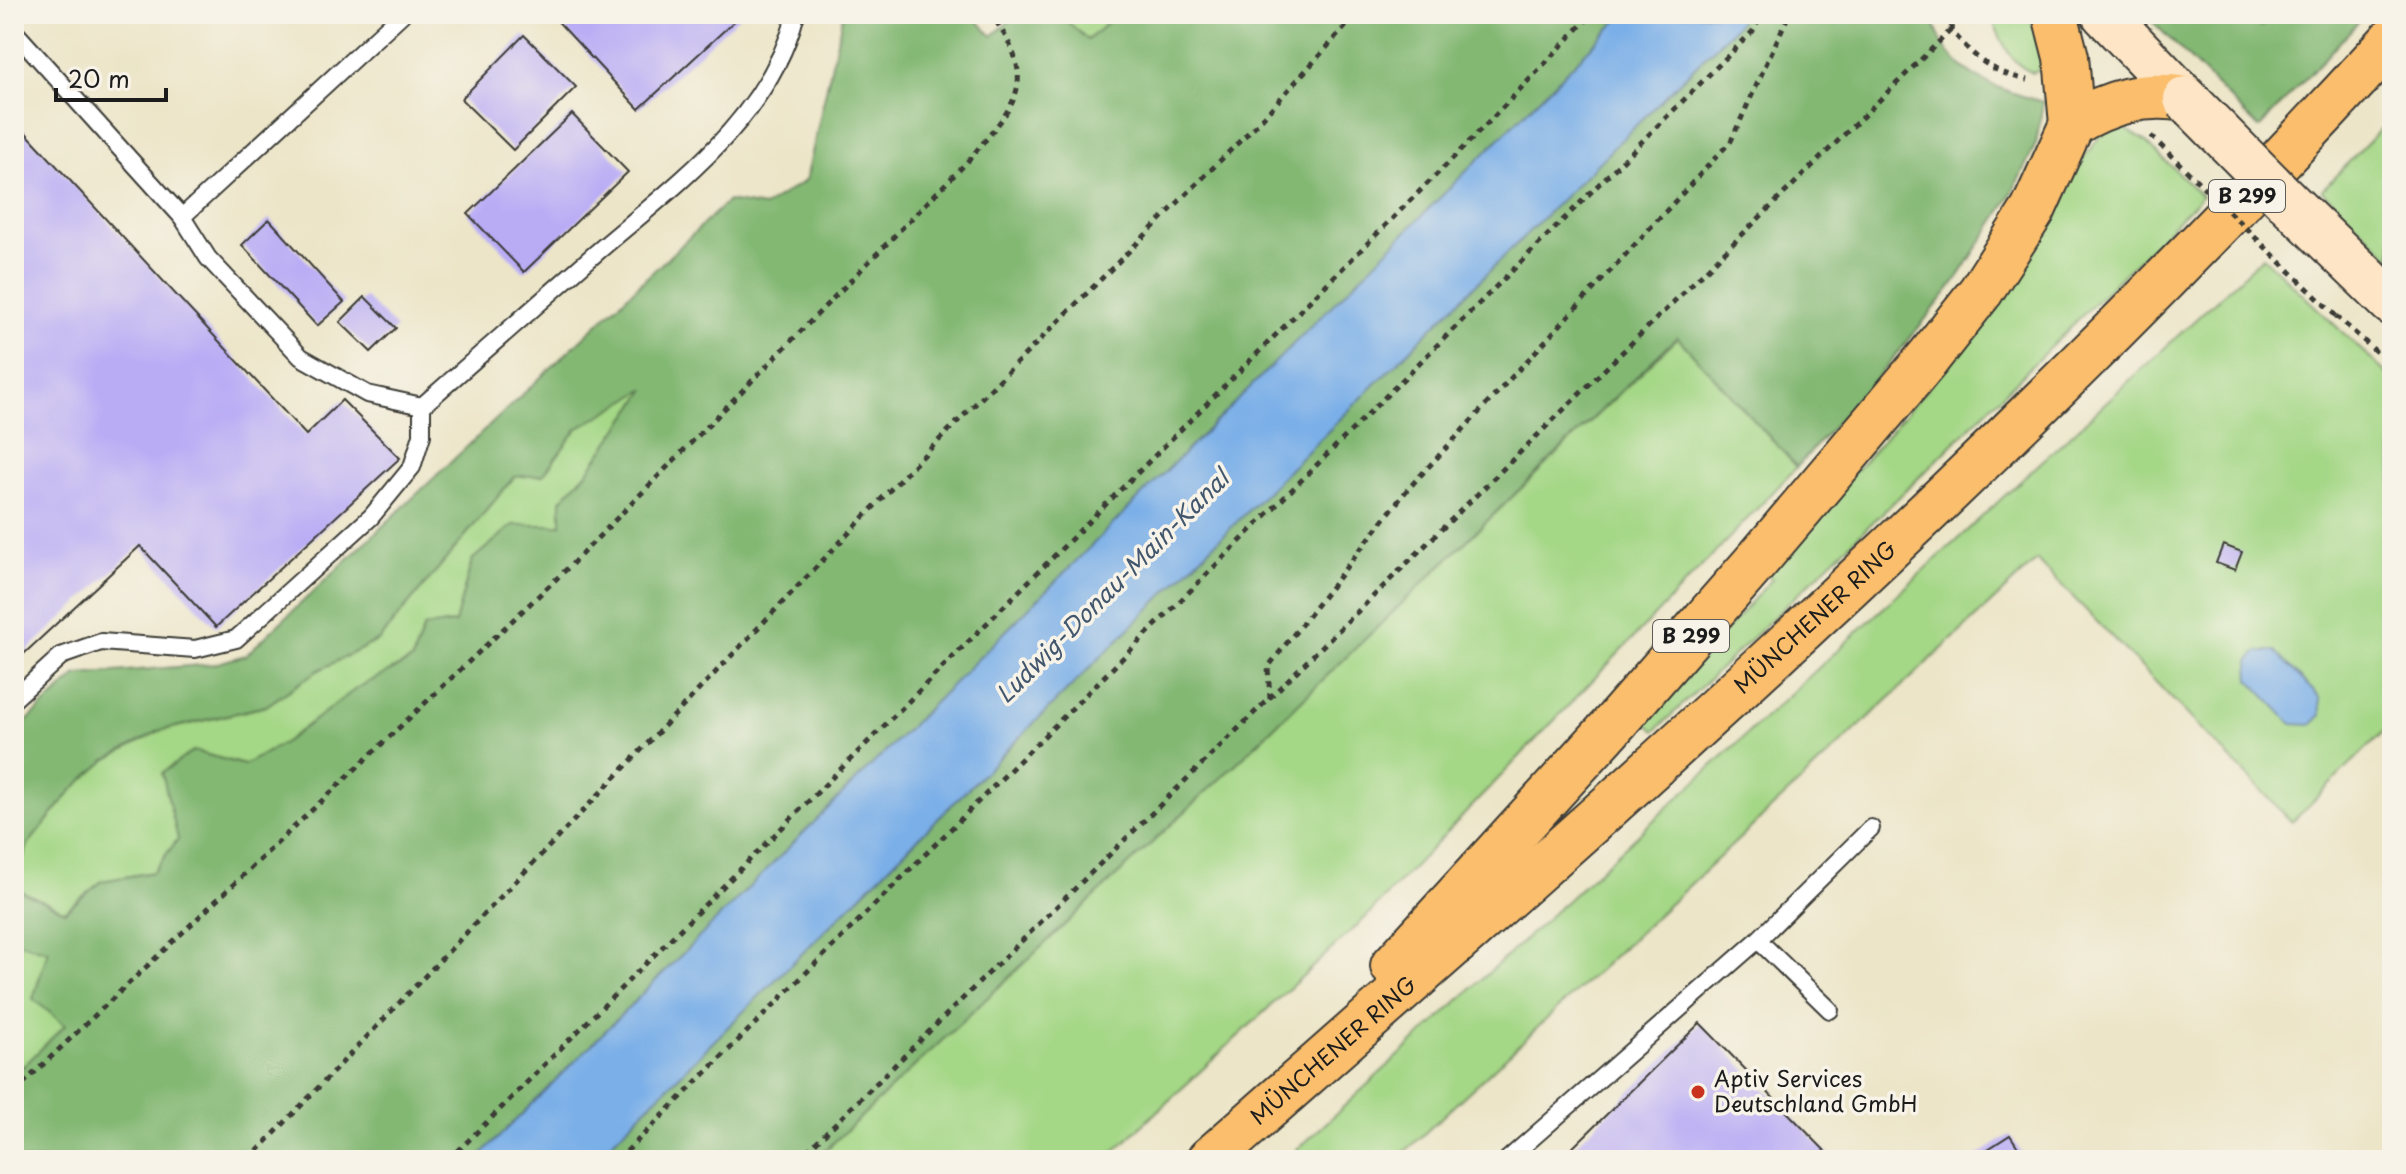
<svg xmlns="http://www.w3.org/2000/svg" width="2406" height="1174" viewBox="0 0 2406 1174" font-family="'Playpen Sans',sans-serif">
<rect width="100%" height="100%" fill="#f7f3e8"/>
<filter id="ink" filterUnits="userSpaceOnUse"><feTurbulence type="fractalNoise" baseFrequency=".0125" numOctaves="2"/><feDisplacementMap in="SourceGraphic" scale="16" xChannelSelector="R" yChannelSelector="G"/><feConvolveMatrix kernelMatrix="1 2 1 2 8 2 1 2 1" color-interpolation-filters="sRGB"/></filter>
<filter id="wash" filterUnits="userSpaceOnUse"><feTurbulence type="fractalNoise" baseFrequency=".006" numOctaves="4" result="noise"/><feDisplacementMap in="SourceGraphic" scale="32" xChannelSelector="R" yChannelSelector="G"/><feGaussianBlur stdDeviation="1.8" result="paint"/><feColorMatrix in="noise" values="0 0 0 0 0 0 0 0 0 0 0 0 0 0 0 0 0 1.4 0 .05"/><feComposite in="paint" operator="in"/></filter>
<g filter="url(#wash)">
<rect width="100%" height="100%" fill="#ece5c8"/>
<g fill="#a4d786" stroke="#607a51" stroke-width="2">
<path d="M1059,14H1117L1088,40Z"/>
<path d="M1989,14H2026C2036,29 2048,49 2043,68L2033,73C2006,62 2002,37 1989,14Z"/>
<path d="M2392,117V259L2322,190Z"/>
<path d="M2118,124L2145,141L2202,196L1928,469L1655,731L1644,721L1772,579L1767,573L1990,316L2037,242L2061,194L2081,161L2106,129Z"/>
<path d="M2263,257L2392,379V723L2292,822L2037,560L1396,1160H1286Z"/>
<path d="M1678,337L1797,467L1364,919L1105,1160H815L1243,757Z"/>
<path d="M648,387L589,470L562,500L561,525H513L472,560L455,623L424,627L412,660L357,688L285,742L244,765L193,751L178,839L153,872L102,881L65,911L14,888V878L29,843L73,789L106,760L159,731L266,706L317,671L379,640L515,476L543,475L577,429Z"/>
<path d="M14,941L48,951L65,1025L23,1067L14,1059Z"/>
</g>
<g fill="#83b873" stroke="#506a48" stroke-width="2">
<path d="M843,14H971L992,36L1018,14H1059L1088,40L1117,14H1624L476,1160H14V1059L23,1067L65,1025L33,999L48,951L14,941V888L65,911L102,881L153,872L178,839L162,773L193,751L244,765L285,742L357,688L412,660L424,627L455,623L472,560L513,525H561V500L589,470L646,389L577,429L543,475L514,477L379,640L317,671L266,706L159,731L106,760L73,789L29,843L14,878V733L77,675L214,664L246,655L728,201L764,207L806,180Z"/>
<path d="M1743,14H1932C1943,72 1993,88 2043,102L2036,144L2010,197L1954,284L1888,365L1797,467L1677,337L1243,757L815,1160H594L1737,25Z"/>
<path d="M2145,14H2248L2261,27L2275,14H2366L2259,128Z"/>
</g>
<g fill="#7aafe8" stroke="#4b6682" stroke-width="2">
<path d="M1624,14H1743L1737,25L594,1160H476Z"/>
<path d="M2259,651H2275L2320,698L2321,715L2311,725L2292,724L2250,680L2249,661Z"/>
</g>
<g id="blocks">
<g fill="#b9acf5">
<path d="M551,14H742L639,109Z"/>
<path d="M524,35L576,87L513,150L461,99Z"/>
<path d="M572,114L628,172L524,272L468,214Z"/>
<path d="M14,120L306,435L342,400L400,458L216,627L140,546L14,663Z"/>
<path d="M269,219L344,302L317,326L242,245Z"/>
<path d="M365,297L396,328L371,352L340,322Z"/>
<path d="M2223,545L2242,552L2235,570L2216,563Z"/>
<path d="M1700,1023L1834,1160H1560Z"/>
<path d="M2010,1135L2026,1160H1971Z"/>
</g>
</g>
</g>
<g filter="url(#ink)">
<use href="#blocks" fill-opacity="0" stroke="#3b3a36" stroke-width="2"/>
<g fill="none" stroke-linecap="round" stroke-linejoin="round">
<g stroke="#3b3a36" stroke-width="20">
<g id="lane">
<path d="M14,31L182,217L208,258L301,357L367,394L422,406"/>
<path d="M182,217L402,14"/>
<path d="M422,406C480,355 538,304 596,253C675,185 768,120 796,14"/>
<path d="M14,699L61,656L101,642L195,649L236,639L371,517L412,467L422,435V406"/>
<path d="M1758,940L1871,828"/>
<path d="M1507,1160L1758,940L1830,1010"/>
</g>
</g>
<g stroke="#3b3a36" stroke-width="48">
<g id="secondary">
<path d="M2104,14L2186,99"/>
<path d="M2288,202L2392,303"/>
</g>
</g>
<g stroke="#3b3a36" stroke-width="48">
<g id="primary">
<path d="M2072,124C2109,102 2143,92 2186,99"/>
<path d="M1393,966L1605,734L1759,558L1929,357L1981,291L2033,210L2072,124L2066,57L2055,14"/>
<path id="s1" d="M1209,1160C1301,1078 1394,998 1486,916C1800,638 2108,351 2392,40"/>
</g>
</g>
<g stroke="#3b3a36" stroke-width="5" stroke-dasharray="6 6" stroke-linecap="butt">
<path d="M1953,14L1951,30C1976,59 1990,72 2028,80"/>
<path d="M2336,316L2392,366"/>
<path d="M1270,699L1268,667L1407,490L1731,141L1789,14"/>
<path d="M14,1092L571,565L967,162C1016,103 1041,84 991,14"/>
<path d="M249,1160L912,467L1260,121L1357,14"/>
<path d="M449,1160L1486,125L1592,14"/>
<path d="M618,1160L1753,31L1762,14"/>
<path d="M798,1160L1951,30"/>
</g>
<use href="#lane" stroke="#fff" stroke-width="16"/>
<use href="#secondary" stroke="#fde5c5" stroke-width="44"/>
<use href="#primary" stroke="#fabe6d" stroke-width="44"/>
<g stroke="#3b3a36" stroke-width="48" stroke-linecap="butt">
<path id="secondary-bridge" d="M2186,99L2288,202"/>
</g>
<path stroke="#3b3a36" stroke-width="5" stroke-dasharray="6 6" stroke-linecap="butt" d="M2151,136L2336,316"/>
<use href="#secondary-bridge" stroke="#fde5c5" stroke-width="44"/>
</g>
</g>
<circle fill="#c8321e" stroke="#f7f3e8" stroke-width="3" cx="1698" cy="1092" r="8"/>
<g text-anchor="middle" stroke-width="7" stroke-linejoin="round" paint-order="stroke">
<g fill="#f7f3e8" stroke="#5e5c59" stroke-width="2">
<rect x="2209" y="180" width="76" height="32" rx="6"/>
<rect x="1653" y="620" width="76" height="32" rx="6"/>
</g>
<g font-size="20" font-weight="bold" fill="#1c1c1c">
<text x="2247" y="203">B 299</text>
<text x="1691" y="643">B 299</text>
</g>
<g font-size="22" fill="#1c1c1c" stroke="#f7f3e8">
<text dy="8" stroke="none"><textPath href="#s1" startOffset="814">MÜNCHENER RING</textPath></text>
<text dy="8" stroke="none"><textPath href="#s1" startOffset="166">MÜNCHENER RING</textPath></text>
</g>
<g font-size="22" fill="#1c1c1c" stroke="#f7f3e8" text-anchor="start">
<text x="1714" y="1087">Aptiv Services<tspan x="1714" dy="25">Deutschland GmbH</tspan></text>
</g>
<g font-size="24" font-style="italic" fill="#42576e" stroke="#f7f3e8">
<text transform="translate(1113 587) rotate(-45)" y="8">Ludwig-Donau-Main-Kanal</text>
</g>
</g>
<rect width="2406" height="1174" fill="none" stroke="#f7f3e8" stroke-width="48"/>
<path d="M56 88v12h110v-12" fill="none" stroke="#1c1c1c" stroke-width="4"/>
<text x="68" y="88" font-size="24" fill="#1c1c1c" stroke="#f7f3e8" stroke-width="6" paint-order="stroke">20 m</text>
</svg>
